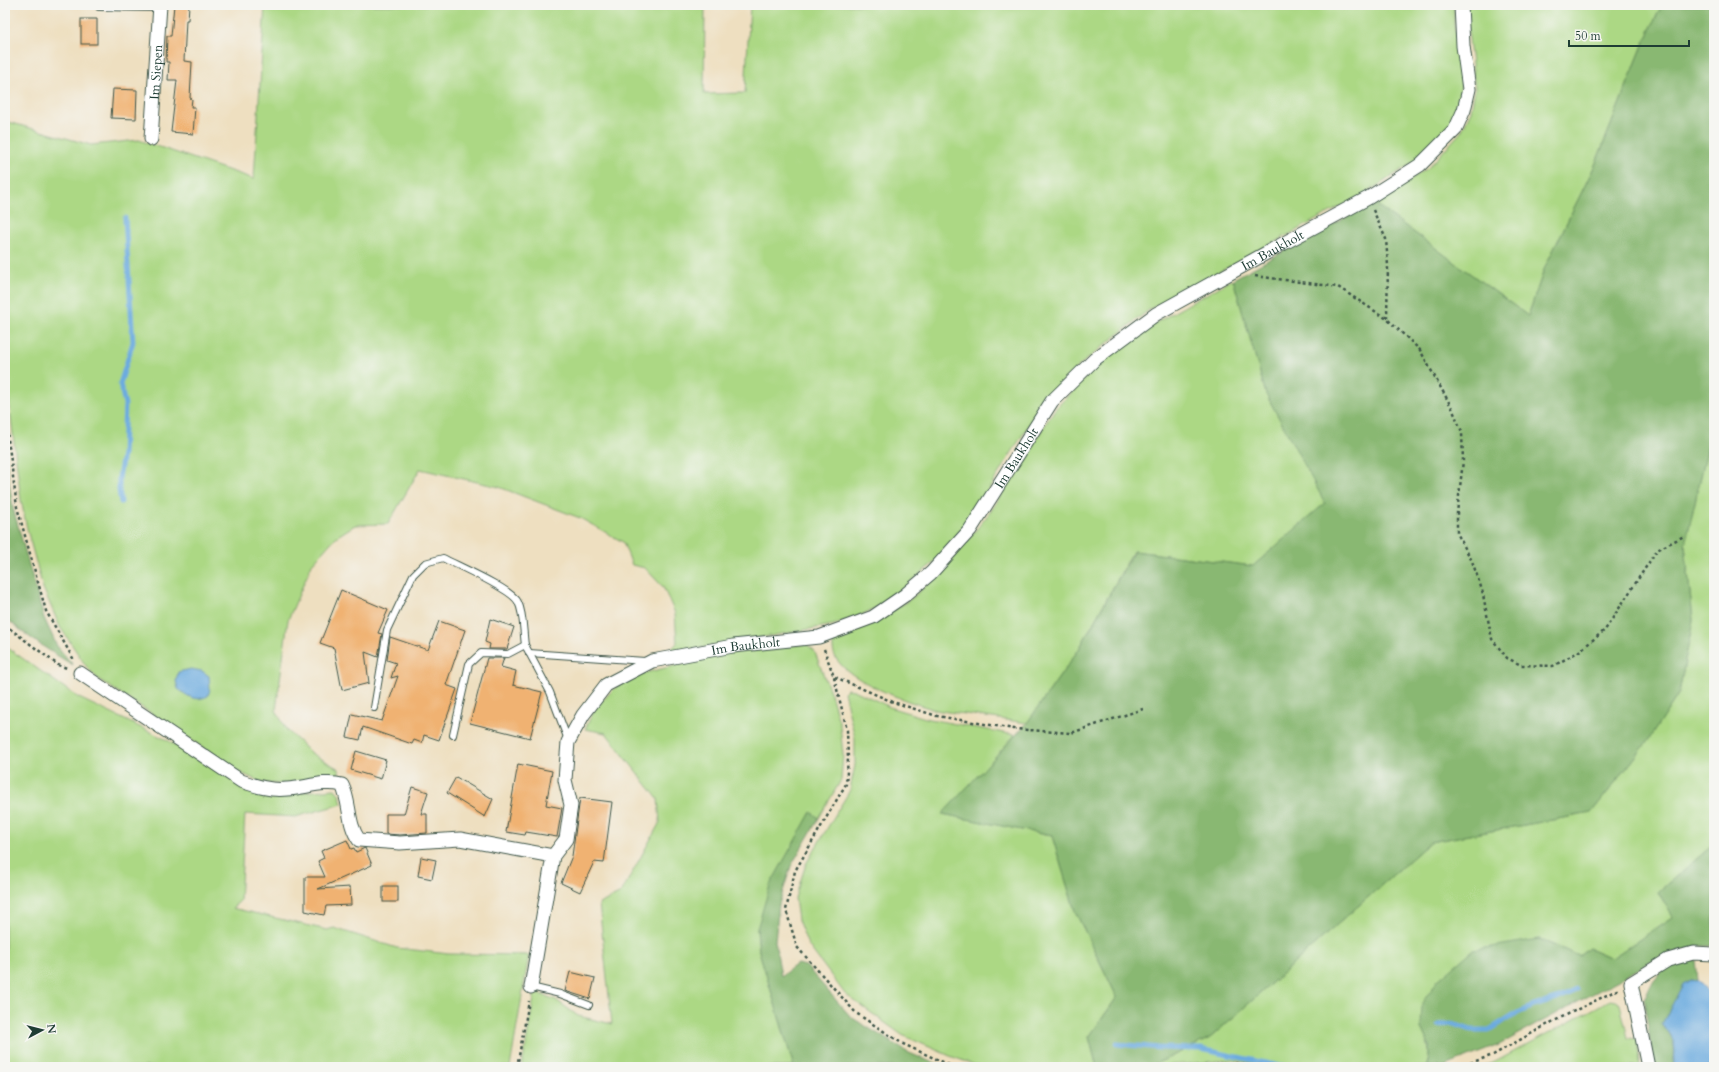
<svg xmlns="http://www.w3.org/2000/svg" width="1719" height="1072" viewBox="0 0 1719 1072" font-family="Cardo,serif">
<rect width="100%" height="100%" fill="#f6f6f2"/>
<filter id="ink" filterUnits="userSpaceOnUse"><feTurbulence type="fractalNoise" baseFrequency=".025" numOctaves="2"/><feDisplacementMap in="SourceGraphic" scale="8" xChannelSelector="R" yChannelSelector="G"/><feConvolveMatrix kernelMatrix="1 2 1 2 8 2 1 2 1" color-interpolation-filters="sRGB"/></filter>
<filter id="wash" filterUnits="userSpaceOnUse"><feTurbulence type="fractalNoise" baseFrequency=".012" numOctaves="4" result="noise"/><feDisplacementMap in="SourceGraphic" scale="16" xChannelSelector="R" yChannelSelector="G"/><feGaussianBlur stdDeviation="0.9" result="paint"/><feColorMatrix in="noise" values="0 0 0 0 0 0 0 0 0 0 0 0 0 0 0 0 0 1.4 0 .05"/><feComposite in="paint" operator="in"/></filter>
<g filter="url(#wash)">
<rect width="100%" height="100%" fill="#eedfc0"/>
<g fill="#acd884" stroke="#668a5c">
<path d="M265,5H705L704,94L745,93L750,5H1454V24L1462,77L1459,101L1449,126L1417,160L1366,193L1150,309L1081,364L1049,396L1030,423L974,513L937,560L903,588L877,607L861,615L833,625L666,654L677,643L675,613L663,587L645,568L632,565L623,542L580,518L499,487L420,469L388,524L355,525L336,537L312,564L288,620L276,710L286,729L311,753L339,769V776L283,784L262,783L235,770L174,728L98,679L86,666L60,627L43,588L28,533L21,500L5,368V121L91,145L139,140L254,179Z"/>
<path d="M1465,5H1662L1645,40L1595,165L1545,267L1528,316L1378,206L1376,201L1428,168L1461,132L1471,111L1475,89Z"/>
<path d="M1233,279L1266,394L1326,503L1253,566L1133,551L1079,649L1027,723C1006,720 986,717 966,714C956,713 945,712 936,710C912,703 818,674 835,639L874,623L912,598L945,569L991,511L1055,409L1103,360L1157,322Z"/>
<path d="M1714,420V844L1658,892L1673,917L1612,958L1589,948L1579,956L1539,939L1421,1028C1428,1042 1432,1052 1426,1067H1274L1230,1060L1149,1067L1210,1038L1430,842L1591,813L1645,745L1679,693L1693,620L1685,545Z"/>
<path d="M806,644L814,650L831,694L840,725L843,755L841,780L819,818L811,813L757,929L759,951L794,1067H522L535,992L556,1000L578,1016L612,1024L599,904L621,893L660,822L658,799L606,733L585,729L596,707L617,686L640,674L732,652Z"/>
<path d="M5,646L79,698L167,740L245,787L271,795L335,789L340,795L342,804L295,817L245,814L240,901L232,908L327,930L334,928L397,948L449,954L529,955L510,1067H5Z"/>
<path d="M847,689L854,690L892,708L929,719L1015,735L943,814L1052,836L1075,911L1117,997L1089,1037L1097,1067H981L950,1056L902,1035L845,994L808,945L798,920L795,898L806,864L850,790L855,765V738L844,692Z"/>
<path d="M1610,1000L1615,1001L1620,1004L1628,1038L1638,1039L1639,1067H1480L1495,1062Z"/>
</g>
<g fill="#89b872" stroke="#547a53">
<path d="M1662,5H1714V420L1685,545L1693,620L1679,693L1645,745L1591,813L1430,842L1210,1038L1149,1067H1097L1089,1037L1117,997L1075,911L1052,836L942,814L1027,723L1079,649L1134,551L1253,566L1325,503L1266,394L1233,279L1376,201L1378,206L1528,316L1545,267L1595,165L1645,40Z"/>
<path d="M5,452L13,508L44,618L57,646L73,665C49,651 26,636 5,617Z"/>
<path d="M811,812L819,818L791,866L779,904L775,941L781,976L797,964L806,966L851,1017L907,1052L943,1067H794L759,951L757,929L770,885Z"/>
<path d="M1714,844V946H1700L1664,955L1499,1045L1443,1067H1426L1429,1060V1045L1421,1028L1422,1003L1438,980L1473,950L1539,939L1579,956L1589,948L1612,958L1673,917L1658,892Z"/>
<path d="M1696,959L1698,981L1691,980L1662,1024C1675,1042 1676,1045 1673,1067H1654L1644,1000L1650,986L1663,970L1677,964Z"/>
</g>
<g fill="#6cabdf" stroke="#46748a">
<path d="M191,669L202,671L209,676L210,689L208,696C195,702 189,697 178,689L176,681L178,672Z"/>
<path d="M1691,980L1698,981L1714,998V1061L1712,1067H1673C1677,1045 1675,1041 1662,1024L1683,984Z"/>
</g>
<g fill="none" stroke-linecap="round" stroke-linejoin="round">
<g stroke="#6cabdf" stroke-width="5">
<path d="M121,502L119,490V478L123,454L125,404L120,384L133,342L125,218"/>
<path d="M1438,1025L1454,1024L1471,1030H1489L1513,1015L1534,1006L1557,999L1577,990"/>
<path d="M1117,1044L1160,1048L1201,1049L1284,1067"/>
</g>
</g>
<g id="blocks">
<g fill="#f0b272">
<path d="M174,5H189L188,20H186L184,61L192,62L190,98L192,99L191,107H195L193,134L171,132L177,80H168L169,62H166L167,36H171Z"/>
<rect x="81" y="19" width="16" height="25"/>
<path d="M113,89L137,90L136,119L111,118Z"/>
<path d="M341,590L388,610L378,633L382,634L378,657L365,652L369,683L342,690L334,648L320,643Z"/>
<path d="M490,619L514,627L507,649H489L490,644L485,642Z"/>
<path d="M439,621L465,630L446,685L457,689L439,740L424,735L422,743L414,740L412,744L363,727L360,740L347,737L352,714L382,721L398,676L391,678L396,663L387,660L390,637L428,650Z"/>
<path d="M487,658H504L501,667L516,671L513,685L542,692L530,738L470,723Z"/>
<path d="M356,751L386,760L381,779L351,770Z"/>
<path d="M518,764L552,771L546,805L562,808L557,837L526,832L525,835L506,832Z"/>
<path d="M456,777L493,799L485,817L447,793Z"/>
<path d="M412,787L428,792L421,814H427V833L400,835L386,834V814H404Z"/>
<path d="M580,798L612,802L604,863L594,862L580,892L561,883L572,856Z"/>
<path d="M347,840L351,849L354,848L356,852L365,848L372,865L318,889L350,887L351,905L326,906L324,915L305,911V877H325L318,861L324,858L321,851Z"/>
<path d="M421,857L436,860L432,879L418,876Z"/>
<rect x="383" y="886" width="15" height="16"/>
<path d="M570,972L595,978L590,999L565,991Z"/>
</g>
</g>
</g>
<g filter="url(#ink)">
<use href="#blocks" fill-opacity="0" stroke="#3e5549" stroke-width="1"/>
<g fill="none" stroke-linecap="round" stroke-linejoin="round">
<g stroke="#3e5549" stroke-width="8">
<g id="lane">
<path d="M99,7L160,8"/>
<path d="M529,653L645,661"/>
<path d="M374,708L387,630L413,575L425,563L443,558C458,566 512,589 518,602C524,614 523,632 525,645"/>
<path d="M453,735L469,664L481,653L508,654L525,645L550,692L568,740"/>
<path d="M531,987L560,994L589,1005"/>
</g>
</g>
<g stroke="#3e5549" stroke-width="15">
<g id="street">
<path id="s1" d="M151,139L160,5"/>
<path d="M80,673L241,781C256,786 271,791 287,789C305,788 324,780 342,785C351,803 347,824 359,840L400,843L460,839L553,856"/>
<path id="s2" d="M531,987L553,856L566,839L571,805L565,780L568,742L583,715L606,685L652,661L733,646L819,637L873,617L905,595L931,573L970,530L1052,401L1095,359L1156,314L1288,241L1368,198L1420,165L1455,130L1464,110L1469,89L1463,46L1461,5"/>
<path d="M1648,1067L1631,983L1668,960L1693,953L1714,954"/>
</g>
</g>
<g stroke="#3e5549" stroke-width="2.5" stroke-dasharray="3 3" stroke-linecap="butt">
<path d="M1373,210L1386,239L1388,266L1387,318"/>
<path d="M1255,276L1338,287L1387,319L1420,350L1452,408L1462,432L1463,461L1457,513V533L1472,561L1482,590L1492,639L1507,658L1521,665L1553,666L1578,652L1605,630L1657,550L1684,536"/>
<path d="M5,416L17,507L46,611L74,660"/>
<path d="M5,625L58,665L67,668"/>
<path d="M824,649L834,677L847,730L848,759L846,784L795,871L786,910L797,947L856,1013L903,1044L954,1067"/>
<path d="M835,677L893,702L937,716L1014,729L1071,733L1143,709"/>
<path d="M517,1067L529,1001"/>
<path d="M1193,1067L1234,1063L1259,1067"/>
<path d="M1459,1067L1493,1055L1552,1022L1619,989"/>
</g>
<use href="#lane" stroke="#fff" stroke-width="6"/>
<use href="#street" stroke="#fff" stroke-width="13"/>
</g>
</g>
<g text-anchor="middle" stroke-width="3.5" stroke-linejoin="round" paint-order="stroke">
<g font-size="13" fill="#1f3d34" stroke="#f6f6f2">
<text dy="5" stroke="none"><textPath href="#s1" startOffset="67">Im Siepen</textPath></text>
<text dy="5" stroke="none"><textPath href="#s2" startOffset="1152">Im Baukholt</textPath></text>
<text dy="5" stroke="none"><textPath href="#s2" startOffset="816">Im Baukholt</textPath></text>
<text dy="5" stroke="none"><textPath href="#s2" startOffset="468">Im Baukholt</textPath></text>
</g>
</g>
<rect width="1719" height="1072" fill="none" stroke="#f6f6f2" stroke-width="20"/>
<g transform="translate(42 1030) rotate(83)" stroke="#f6f6f2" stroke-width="3" paint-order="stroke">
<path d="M0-3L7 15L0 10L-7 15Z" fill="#1f3d34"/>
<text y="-6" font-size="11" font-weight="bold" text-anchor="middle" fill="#1f3d34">N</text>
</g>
<path d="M1569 40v6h120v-6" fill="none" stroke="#1f3d34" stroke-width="2"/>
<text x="1575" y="40" font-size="12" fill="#1f3d34" stroke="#f6f6f2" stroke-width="3" paint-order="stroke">50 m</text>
</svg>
